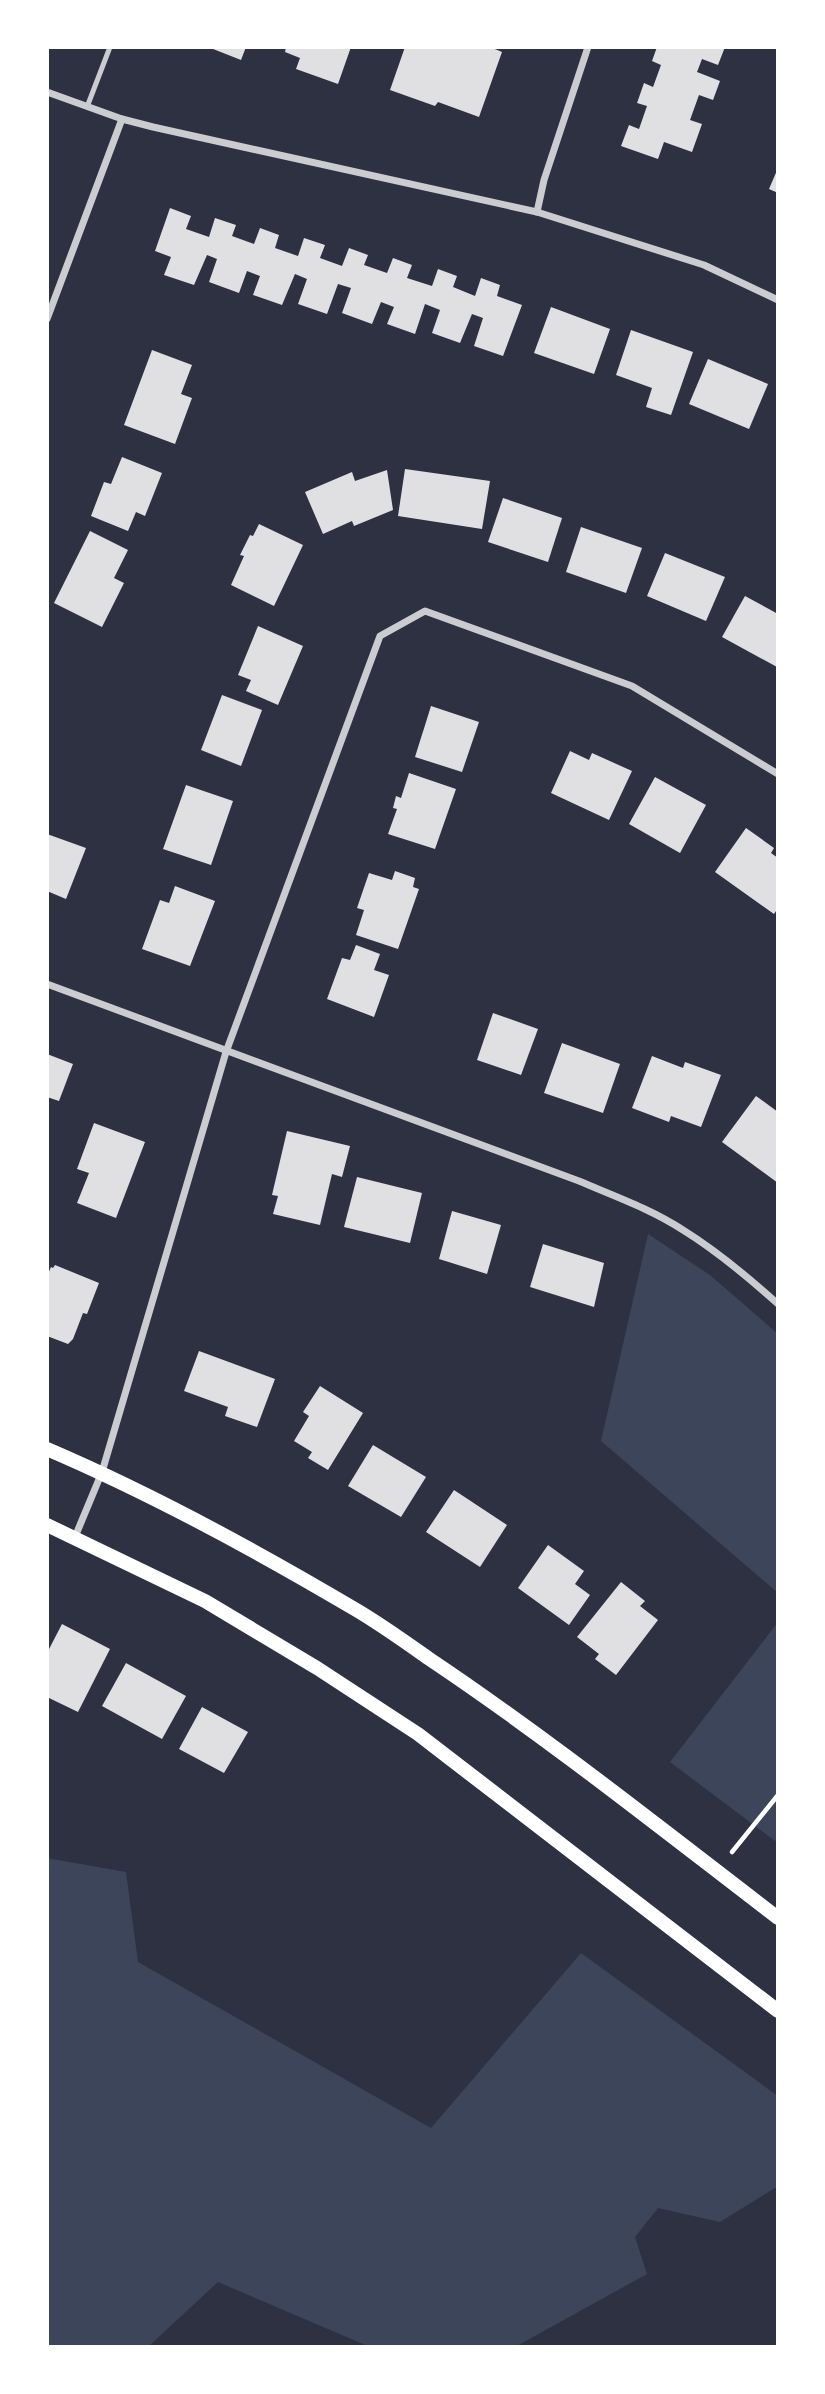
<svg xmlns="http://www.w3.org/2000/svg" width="825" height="2394" viewBox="0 0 825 2394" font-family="Bitter,serif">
<rect width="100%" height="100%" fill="#2d3142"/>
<g fill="#3c4559">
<path d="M648,1234L710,1275L778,1334V1593L601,1441Z"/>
<path d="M778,1622V1838L775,1841L670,1762Z"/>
<path d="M47,1858L126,1872L138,1962L431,2128L581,1953L778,2096V2186L720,2222L658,2208L635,2237L647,2274L515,2347H370L218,2282L148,2347H47Z"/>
</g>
<g fill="#e0e0e3">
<path d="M208,47H246L241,60Z"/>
<path d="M286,47H351L338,84L296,69L300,58L285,52Z"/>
<path d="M405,47H490L502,52L479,117L438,102L435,106L390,90Z"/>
<path d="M657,47H725L718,65L702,59L697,72L720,81L713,100L699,95L690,120L702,124L692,152L664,142L658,159L621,146L629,125L639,129L647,106L637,103L644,83L653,87L661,65L652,61Z"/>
<path d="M778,168V193L769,189Z"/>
<path d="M170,208L191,216L186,229L209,237L215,218L236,225L232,236L254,244L260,228L279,235L275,248L298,256L304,238L325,245L320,258L342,266L349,248L368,255L364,265L387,273L393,258L412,265L407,278L432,286L438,269L457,276L453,287L475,296L481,278L500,285L497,296L522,305L503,356L474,346L483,318L472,314L460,343L432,333L440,310L425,304L415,334L387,324L394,307L381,302L372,324L342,313L351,288L338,284L327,314L298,304L307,279L295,274L282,305L253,295L260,276L247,271L239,293L209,282L217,259L207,255L194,285L164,275L171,257L155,251Z"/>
<path d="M551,307L610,329L594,374L534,353Z"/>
<path d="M631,330L693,352L671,415L646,407L652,388L616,375Z"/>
<path d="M152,350L192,365L181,394L192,398L175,444L124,425Z"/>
<path d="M708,359L768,384L749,429L689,404Z"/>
<path d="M122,457L162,473L145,516L136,512L128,531L91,516L104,482L111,484Z"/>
<path d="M405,469L490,481L482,529L398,516Z"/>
<path d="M387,470L393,510L354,526L352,521L323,534L305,492L352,472L355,481Z"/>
<path d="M503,498L562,518L548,562L488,542Z"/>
<path d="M259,524L303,545L274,606L231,585L244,556L240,555L250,535L253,536Z"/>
<path d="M581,527L642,548L626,593L566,572Z"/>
<path d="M90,531L128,550L114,578L124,583L102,627L54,603Z"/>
<path d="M665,553L725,577L706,621L647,596Z"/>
<path d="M745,596L778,614L777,667L722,637Z"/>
<path d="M258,626L303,646L278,705L246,691L251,680L238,675Z"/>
<path d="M222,695L262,710L241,766L201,750Z"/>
<path d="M431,706L479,722L462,772L415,757Z"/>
<path d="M570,751L589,760L592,753L632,771L609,820L551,793Z"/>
<path d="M409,773L456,789L435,849L388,834L397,809L393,808L396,796L401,798Z"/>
<path d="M655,777L706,805L680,853L629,824Z"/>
<path d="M186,785L233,801L211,865L163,849Z"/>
<path d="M746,828L774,848L771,853L778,858V908L774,914L715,872Z"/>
<path d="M47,834L86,848L66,899L47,891Z"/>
<path d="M395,871L415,878L413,887L419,889L398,949L356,935L364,910L357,908L369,873L392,880Z"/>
<path d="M175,886L215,901L190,966L142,949L160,900L169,903Z"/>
<path d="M356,945L380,954L374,970L389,975L374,1017L327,999L342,958L350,960Z"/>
<path d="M493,1013L538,1029L521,1075L477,1060Z"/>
<path d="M562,1043L620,1064L603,1113L544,1093Z"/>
<path d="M47,1054L73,1064L59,1101L47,1097Z"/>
<path d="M652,1056L683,1068L685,1062L721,1075L701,1127L671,1116L669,1122L632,1108Z"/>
<path d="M756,1096L778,1112V1183L722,1142Z"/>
<path d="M94,1123L145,1142L116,1218L77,1203L89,1173L77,1169Z"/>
<path d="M287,1131L350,1146L342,1177L332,1174L320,1225L273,1214L278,1196L272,1195Z"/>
<path d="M357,1177L422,1193L410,1243L344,1227Z"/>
<path d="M452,1211L501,1225L487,1274L439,1259Z"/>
<path d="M543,1244L604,1263L594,1307L530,1287Z"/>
<path d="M55,1265L99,1283L87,1314L83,1313L73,1339L68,1344L47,1336V1276L51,1267L53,1268Z"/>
<path d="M199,1351L275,1379L257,1427L225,1416L228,1407L184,1391Z"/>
<path d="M320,1386L363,1413L328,1470L308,1458L312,1452L294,1441L309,1416L303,1412Z"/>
<path d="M373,1445L426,1477L401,1517L348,1486Z"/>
<path d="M454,1490L507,1525L480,1567L426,1532Z"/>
<path d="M548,1545L584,1571L575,1584L590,1595L569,1625L518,1588Z"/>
<path d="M621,1582L645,1601L640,1606L658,1620L616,1675L595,1659L599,1654L577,1637Z"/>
<path d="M62,1624L110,1649L78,1712L47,1697V1653Z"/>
<path d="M126,1663L186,1696L162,1739L102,1706Z"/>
<path d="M202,1707L248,1732L224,1773L179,1749Z"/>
</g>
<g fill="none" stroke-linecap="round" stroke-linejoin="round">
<path stroke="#fff" stroke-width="4.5" d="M732,1852L778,1795"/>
<path stroke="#caccd0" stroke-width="5" d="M87,107L110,47"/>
<g stroke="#caccd0" stroke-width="7">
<path d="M47,92L122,119L153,127L537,212L704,265L778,300"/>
<path d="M537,212L544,180L588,47"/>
<path d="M47,319L122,119"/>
<path d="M47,984L579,1181C614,1196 651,1209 683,1230C717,1251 748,1277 778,1304"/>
<path d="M75,1537L102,1472L226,1052L380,636L425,611L632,686L778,774"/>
</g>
<g stroke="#fff" stroke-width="14">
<path d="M47,1449C152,1494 255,1550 353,1608C379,1623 404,1641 428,1658C549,1739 663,1830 778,1918"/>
<path d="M47,1525L205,1601L317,1668L418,1734L778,2011"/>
</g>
</g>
<rect width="825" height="2394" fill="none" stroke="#ffffff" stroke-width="98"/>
</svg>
